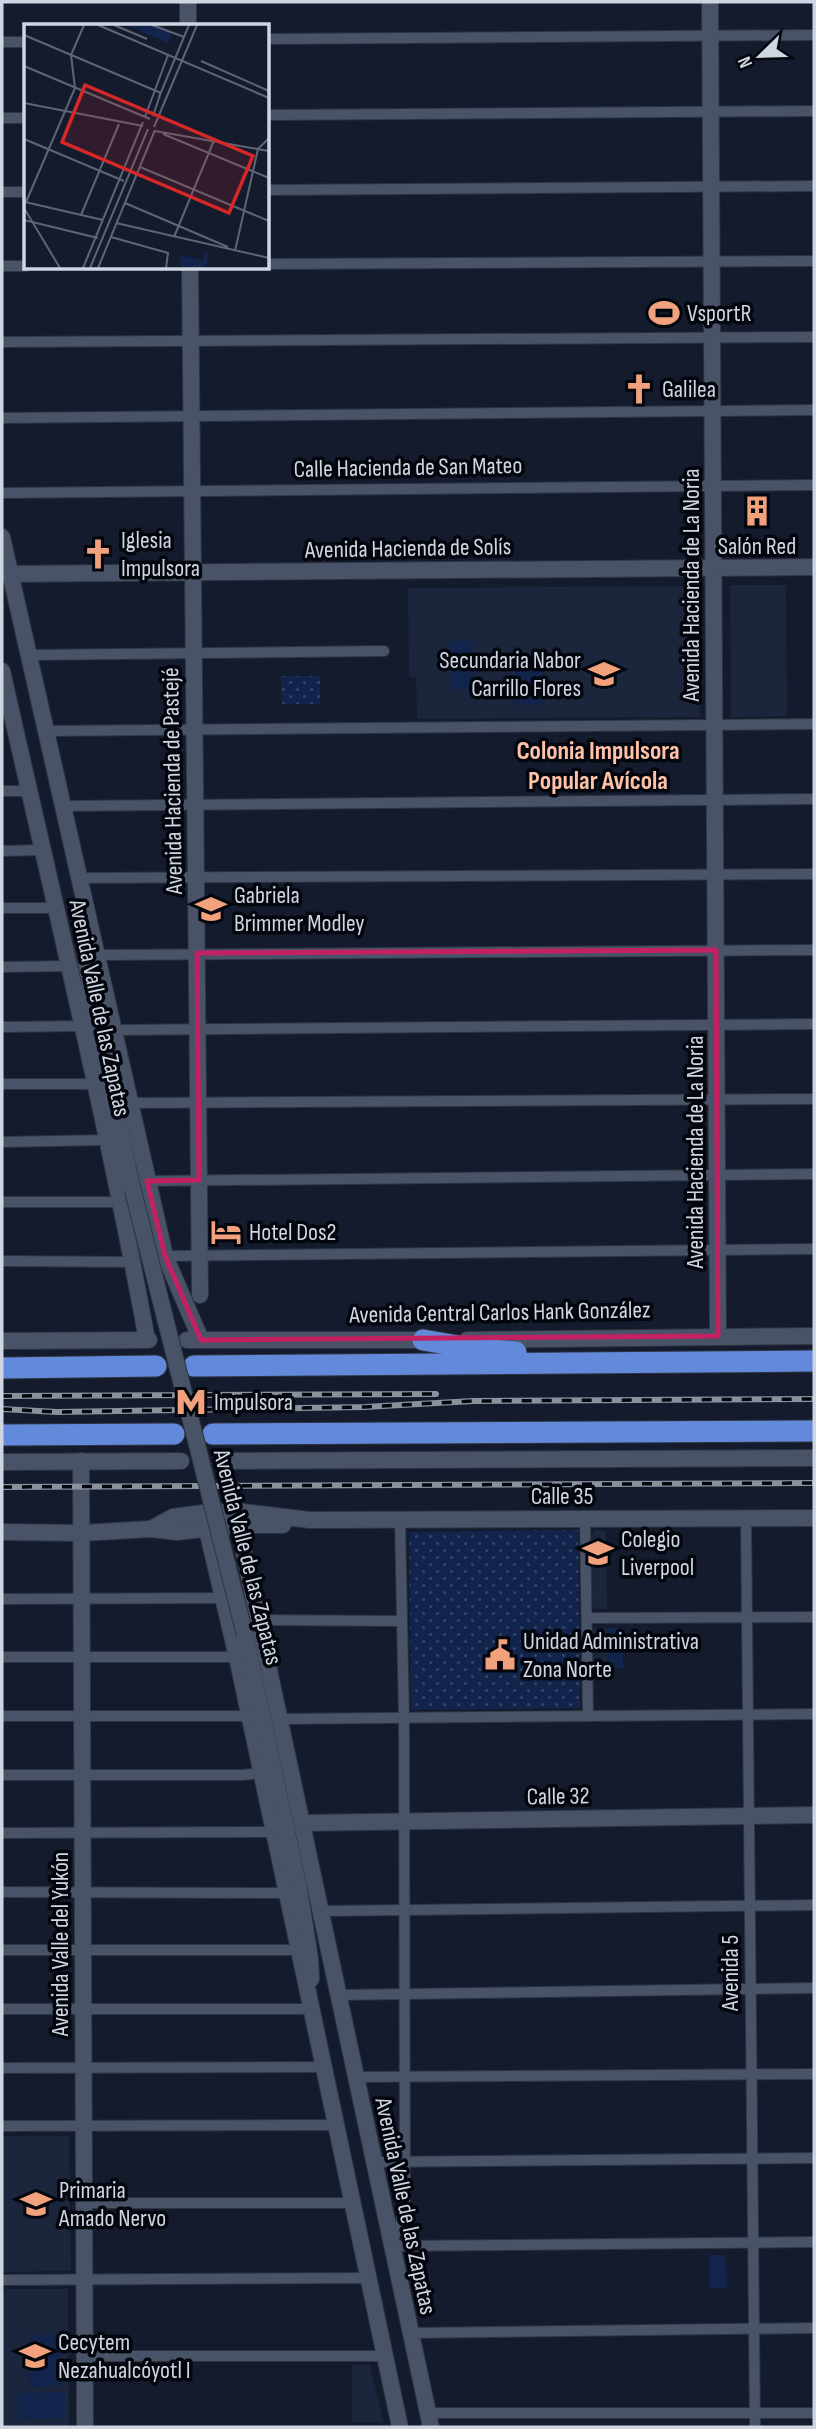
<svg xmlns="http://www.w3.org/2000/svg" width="816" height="2429" viewBox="0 0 816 2429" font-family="'Sofia Sans Condensed',sans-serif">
<defs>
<pattern id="park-dots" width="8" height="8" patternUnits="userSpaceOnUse" patternTransform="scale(1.75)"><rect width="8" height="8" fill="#12244c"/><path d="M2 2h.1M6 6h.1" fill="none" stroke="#334366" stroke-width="1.8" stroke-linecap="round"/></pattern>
</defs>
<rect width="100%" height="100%" fill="#131b2d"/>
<g fill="#1b263c">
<path d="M730,585H786L787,716L731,717Z"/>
<path d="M699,586L700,717L417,719L416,677H409L408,588Z"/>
<path d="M170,738H183L184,794H171Z"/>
<path d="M596,1530L606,1531L607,1609H596L590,1603V1536Z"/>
<path d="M595,1628H607V1668L591,1667V1632Z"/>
<path d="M2,2136H69L71,2271L2,2272Z"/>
<path d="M2,2289H68L69,2427H2Z"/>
<path d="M352,2365H370L383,2422H352Z"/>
</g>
<g fill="#12244c">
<path d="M450,641H473L474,689H451Z"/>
<path d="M516,658H543L544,704L516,705Z"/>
<rect x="607" y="1628" width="16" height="40"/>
<path d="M710,2255H726L727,2288H710Z"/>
<path d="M29,2335H59L60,2386L30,2387Z"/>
<path d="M65,2392V2418L18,2419V2393Z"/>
</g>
<g fill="url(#park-dots)">
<rect x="281" y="676" width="39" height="28"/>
<path d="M578,1530L580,1708L411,1710L409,1532Z"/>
</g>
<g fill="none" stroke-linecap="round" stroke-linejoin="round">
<g stroke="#2f3442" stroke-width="12">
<g id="street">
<path d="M268,39L814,35"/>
<path d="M2,42H26"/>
<path d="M268,115L814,111"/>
<path d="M2,118H26"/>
<path d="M268,190L814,186"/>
<path d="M2,192H26"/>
<path d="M268,264L814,261"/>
<path d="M2,266H26"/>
<path d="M2,342L814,337"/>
<path d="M2,418L814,410"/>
<path d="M2,493L814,485"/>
<path d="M28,655L384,651"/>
<path d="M45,731L814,724"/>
<path d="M2,791H29"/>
<path d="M62,806L814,799"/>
<path d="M2,851L41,850"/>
<path d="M78,878L814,874"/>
<path d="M2,908H55"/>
<path d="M97,955L814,950"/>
<path d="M2,967L69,966"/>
<path d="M2,1027L81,1026"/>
<path d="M114,1030L814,1024"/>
<path d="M2,1084H94"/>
<path d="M130,1103L814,1099"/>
<path d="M2,1142L106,1140"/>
<path d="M147,1181L814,1174"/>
<path d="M2,1202H119"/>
<path d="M165,1256L814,1249"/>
<path d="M2,1261L132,1262"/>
<path d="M585,1519L588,1716"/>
<path d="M746,1519L755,2427"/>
<path d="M2,1599L226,1598"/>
<path d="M587,1618L814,1617"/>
<path d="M252,1620L402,1621"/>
<path d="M2,1657H237"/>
<path d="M2,1716H248"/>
<path d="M278,1719L814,1714"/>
<path d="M2,1775H242L261,1773"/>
<path d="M2,1833L273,1832"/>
<path d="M2,1892L285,1893"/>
<path d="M321,1911L814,1905"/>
<path d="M2,1950H297"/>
<path d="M338,1995L814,1988"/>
<path d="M2,2009H310"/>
<path d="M2,2068L323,2067"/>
<path d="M355,2077L814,2074"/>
<path d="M2,2126L336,2125"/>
<path d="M373,2162L814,2158"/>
<path d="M84,2203H353"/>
<path d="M391,2240L399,2229L405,2206L404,1718L400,1520"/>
<path d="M392,2246L814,2242"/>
<path d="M2,2280L368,2278"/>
<path d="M411,2333L814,2328"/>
<path d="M85,2356H385"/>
<path d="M428,2413H814"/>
</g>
</g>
<g stroke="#2f3442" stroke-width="18">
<g id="secondary">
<path d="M188,2V26"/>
<path d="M710,2L718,1336"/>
<path d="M190,268L200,1295"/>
<path d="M2,537L165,1256L201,1340"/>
<path d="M2,574L814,567"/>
<path d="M2,671C52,893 106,1116 147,1340"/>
<path d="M79,916L91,992L133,1191"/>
<path d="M187,1340H434"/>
<path d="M467,1340L814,1336"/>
<path d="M2,1341L149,1340"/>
<path d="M81,1461L85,2427"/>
<path d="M221,1461L814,1458"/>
<path d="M2,1462L181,1461"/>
<path d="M235,1511L431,2427"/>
<path d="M203,1513L237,1657L400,2427"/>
<path d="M151,1529L173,1517L203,1513L235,1511L310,1520L814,1518"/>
<path d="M2,1532L81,1533L151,1529L177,1532L236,1525H283"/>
<path d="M245,1635L299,1889L310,1958L311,1979"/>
<path d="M302,1823L814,1815"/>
</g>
</g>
<g stroke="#2f3442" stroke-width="23">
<g id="highway">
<path d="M423,1340L476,1349L516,1352"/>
<path d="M194,1366L814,1361"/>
<path d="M2,1368L156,1366"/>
<path d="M213,1434L814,1431"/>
<path d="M2,1435L174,1434"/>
</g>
</g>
<use href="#street" stroke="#495368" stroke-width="10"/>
<use href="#secondary" stroke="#495368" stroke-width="16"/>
<use href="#highway" stroke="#638ada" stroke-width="21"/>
<g stroke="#89909e" stroke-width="6">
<g id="rail">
<path d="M2,1396L436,1394"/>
<path d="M2,1409L57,1412L365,1407L473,1401L814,1399"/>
<path d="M2,1487L814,1483"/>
</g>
</g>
<use href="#rail" stroke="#04060e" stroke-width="3.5" stroke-dasharray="10" stroke-linecap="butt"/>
<g stroke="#2f3442" stroke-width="18" stroke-linecap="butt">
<path id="secondary-bridge" d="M133,1191L245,1635"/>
</g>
<use href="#secondary-bridge" stroke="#495368" stroke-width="16"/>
</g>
<path fill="none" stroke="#c32162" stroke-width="5" stroke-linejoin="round" d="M716,950L718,1336L201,1340L165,1256L147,1181L199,1180L197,953Z"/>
<defs>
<g id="stadium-bare" transform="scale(2.415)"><path d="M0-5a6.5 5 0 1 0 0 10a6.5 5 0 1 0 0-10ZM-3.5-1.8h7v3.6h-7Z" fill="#f1a17b" stroke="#04060e" stroke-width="2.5" paint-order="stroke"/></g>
<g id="church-bare" transform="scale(2.415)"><path d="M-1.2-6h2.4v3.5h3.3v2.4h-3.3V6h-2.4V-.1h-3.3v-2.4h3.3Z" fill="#f1a17b" stroke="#04060e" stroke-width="2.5" paint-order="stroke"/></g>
<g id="building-bare" transform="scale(2.415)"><path d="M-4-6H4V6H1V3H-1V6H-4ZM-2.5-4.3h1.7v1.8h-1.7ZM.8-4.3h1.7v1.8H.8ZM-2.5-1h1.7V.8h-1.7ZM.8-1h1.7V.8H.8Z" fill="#f1a17b" stroke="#04060e" stroke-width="2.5" paint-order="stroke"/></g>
<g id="school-bare" transform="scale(2.415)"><path d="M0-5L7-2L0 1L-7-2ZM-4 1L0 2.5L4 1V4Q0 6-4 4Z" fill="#f1a17b" stroke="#04060e" stroke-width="2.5" paint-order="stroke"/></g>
<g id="hotel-bare" transform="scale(2.415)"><path d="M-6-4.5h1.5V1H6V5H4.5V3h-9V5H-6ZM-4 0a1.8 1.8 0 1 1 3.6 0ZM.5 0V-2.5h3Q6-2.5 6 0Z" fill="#f1a17b" stroke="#04060e" stroke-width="2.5" paint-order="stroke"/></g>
<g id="metro-bare" transform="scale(2.415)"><path d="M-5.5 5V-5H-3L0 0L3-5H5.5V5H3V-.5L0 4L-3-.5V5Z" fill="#f1a17b" stroke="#04060e" stroke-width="2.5" paint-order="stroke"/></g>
<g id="civic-bare" transform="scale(2.415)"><path d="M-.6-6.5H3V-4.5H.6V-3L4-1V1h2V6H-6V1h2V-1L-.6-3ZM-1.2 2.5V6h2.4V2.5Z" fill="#f1a17b" stroke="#04060e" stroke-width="2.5" paint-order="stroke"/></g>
<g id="university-bare" transform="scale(2.415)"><path d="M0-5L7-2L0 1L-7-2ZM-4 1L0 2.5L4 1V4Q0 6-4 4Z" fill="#f1a17b" stroke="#04060e" stroke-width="2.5" paint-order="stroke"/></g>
</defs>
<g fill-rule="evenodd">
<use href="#stadium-bare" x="664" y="313"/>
<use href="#church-bare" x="639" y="389"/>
<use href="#building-bare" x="757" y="511"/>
<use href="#church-bare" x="98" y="554"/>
<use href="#school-bare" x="604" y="674"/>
<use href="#school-bare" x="211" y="909"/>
<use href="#hotel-bare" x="226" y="1232"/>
<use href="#metro-bare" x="191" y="1402"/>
<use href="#school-bare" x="598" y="1553"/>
<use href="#civic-bare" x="500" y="1655"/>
<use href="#school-bare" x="36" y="2204"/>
<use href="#university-bare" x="35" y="2356"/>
</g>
<g text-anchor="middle" stroke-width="7" stroke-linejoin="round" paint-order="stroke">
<g font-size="24" fill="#cfd5e1" stroke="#04060e" text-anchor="start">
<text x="687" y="321">VsportR</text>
<text x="662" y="397">Galilea</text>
<text x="121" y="548">Iglesia<tspan x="121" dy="28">Impulsora</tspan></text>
<text x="757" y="554" text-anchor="middle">Salón Red</text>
<text x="581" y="668" text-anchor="end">Secundaria Nabor<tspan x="581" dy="28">Carrillo Flores</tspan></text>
<text x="234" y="903">Gabriela<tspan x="234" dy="28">Brimmer Modley</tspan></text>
<text x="249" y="1240">Hotel Dos2</text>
<text x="214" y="1410">Impulsora</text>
<text x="621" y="1547">Colegio<tspan x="621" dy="28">Liverpool</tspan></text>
<text x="523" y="1649">Unidad Administrativa<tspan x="523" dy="28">Zona Norte</tspan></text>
<text x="59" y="2198">Primaria<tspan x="59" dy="28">Amado Nervo</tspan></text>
<text x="58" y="2350">Cecytem<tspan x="58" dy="28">Nezahualcóyotl I</tspan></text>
</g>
<g font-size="24" fill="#cfd5e1" stroke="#04060e">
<text transform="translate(408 467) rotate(-1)" y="8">Calle Hacienda de San Mateo</text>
<text transform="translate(408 548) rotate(-1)" y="8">Avenida Hacienda de Solís</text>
<text transform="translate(691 585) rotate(-90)" y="8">Avenida Hacienda de La Noria</text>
<text transform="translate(172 781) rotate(-91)" y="8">Avenida Hacienda de Pastejé</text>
<text transform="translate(100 1008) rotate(78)" y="8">Avenida Valle de las Zapatas</text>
<text transform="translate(695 1152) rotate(-90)" y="8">Avenida Hacienda de La Noria</text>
<text transform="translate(500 1312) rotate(-1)" y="8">Avenida Central Carlos Hank González</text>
<text x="562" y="1504">Calle 35</text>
<text transform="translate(248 1557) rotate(76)" y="8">Avenida Valle de las Zapatas</text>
<text transform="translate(558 1796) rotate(-1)" y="8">Calle 32</text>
<text transform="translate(60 1944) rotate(-90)" y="8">Avenida Valle del Yukón</text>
<text transform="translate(730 1973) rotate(-90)" y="8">Avenida 5</text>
<text transform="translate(406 2206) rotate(78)" y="8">Avenida Valle de las Zapatas</text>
</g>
<g font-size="26" font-weight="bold" fill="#ffc2a6" stroke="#04060e">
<text x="598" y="759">Colonia Impulsora<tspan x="598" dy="30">Popular Avícola</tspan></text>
</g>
</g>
<g transform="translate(24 24)">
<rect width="245" height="245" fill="#131b2d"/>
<path d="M102,1H127L148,10L144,19ZM181,228L185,229L182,244H157L156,231L179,236Z" fill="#12244c"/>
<path fill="none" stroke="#5e6575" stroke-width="2" d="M74,1L245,74M90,1L123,15M128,1L160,13M0,11L137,69M177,37L245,67M0,42L126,95M135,73L165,1M0,79L119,102M129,92L136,71M121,93L144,31M130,103L173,1M131,107L245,127M139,110L245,154M0,115L100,157M116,143L245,197M1,178L79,196M2,178L51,64L47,31L60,1M101,179L204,223M0,184L36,244M57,191L95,100M0,196L74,214M92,199L245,234M87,213L144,229L142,244M150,213L191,114M211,227L234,125L245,114M59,244L119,98M66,244L124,105M74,244L131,106"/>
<path fill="#d62828" fill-opacity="0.15" stroke="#d62828" stroke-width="3.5" d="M61,61L229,132L205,189L38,118Z"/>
<rect width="245" height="245" fill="none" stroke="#cfd5e1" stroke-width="3.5"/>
</g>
<rect width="816" height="2429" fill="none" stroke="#cfd5e1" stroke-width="7"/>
<g transform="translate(760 56) rotate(247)" stroke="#04060e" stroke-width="5" paint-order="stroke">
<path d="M0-5L12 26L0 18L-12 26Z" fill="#cfd5e1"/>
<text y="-10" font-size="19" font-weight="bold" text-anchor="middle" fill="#cfd5e1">N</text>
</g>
</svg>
